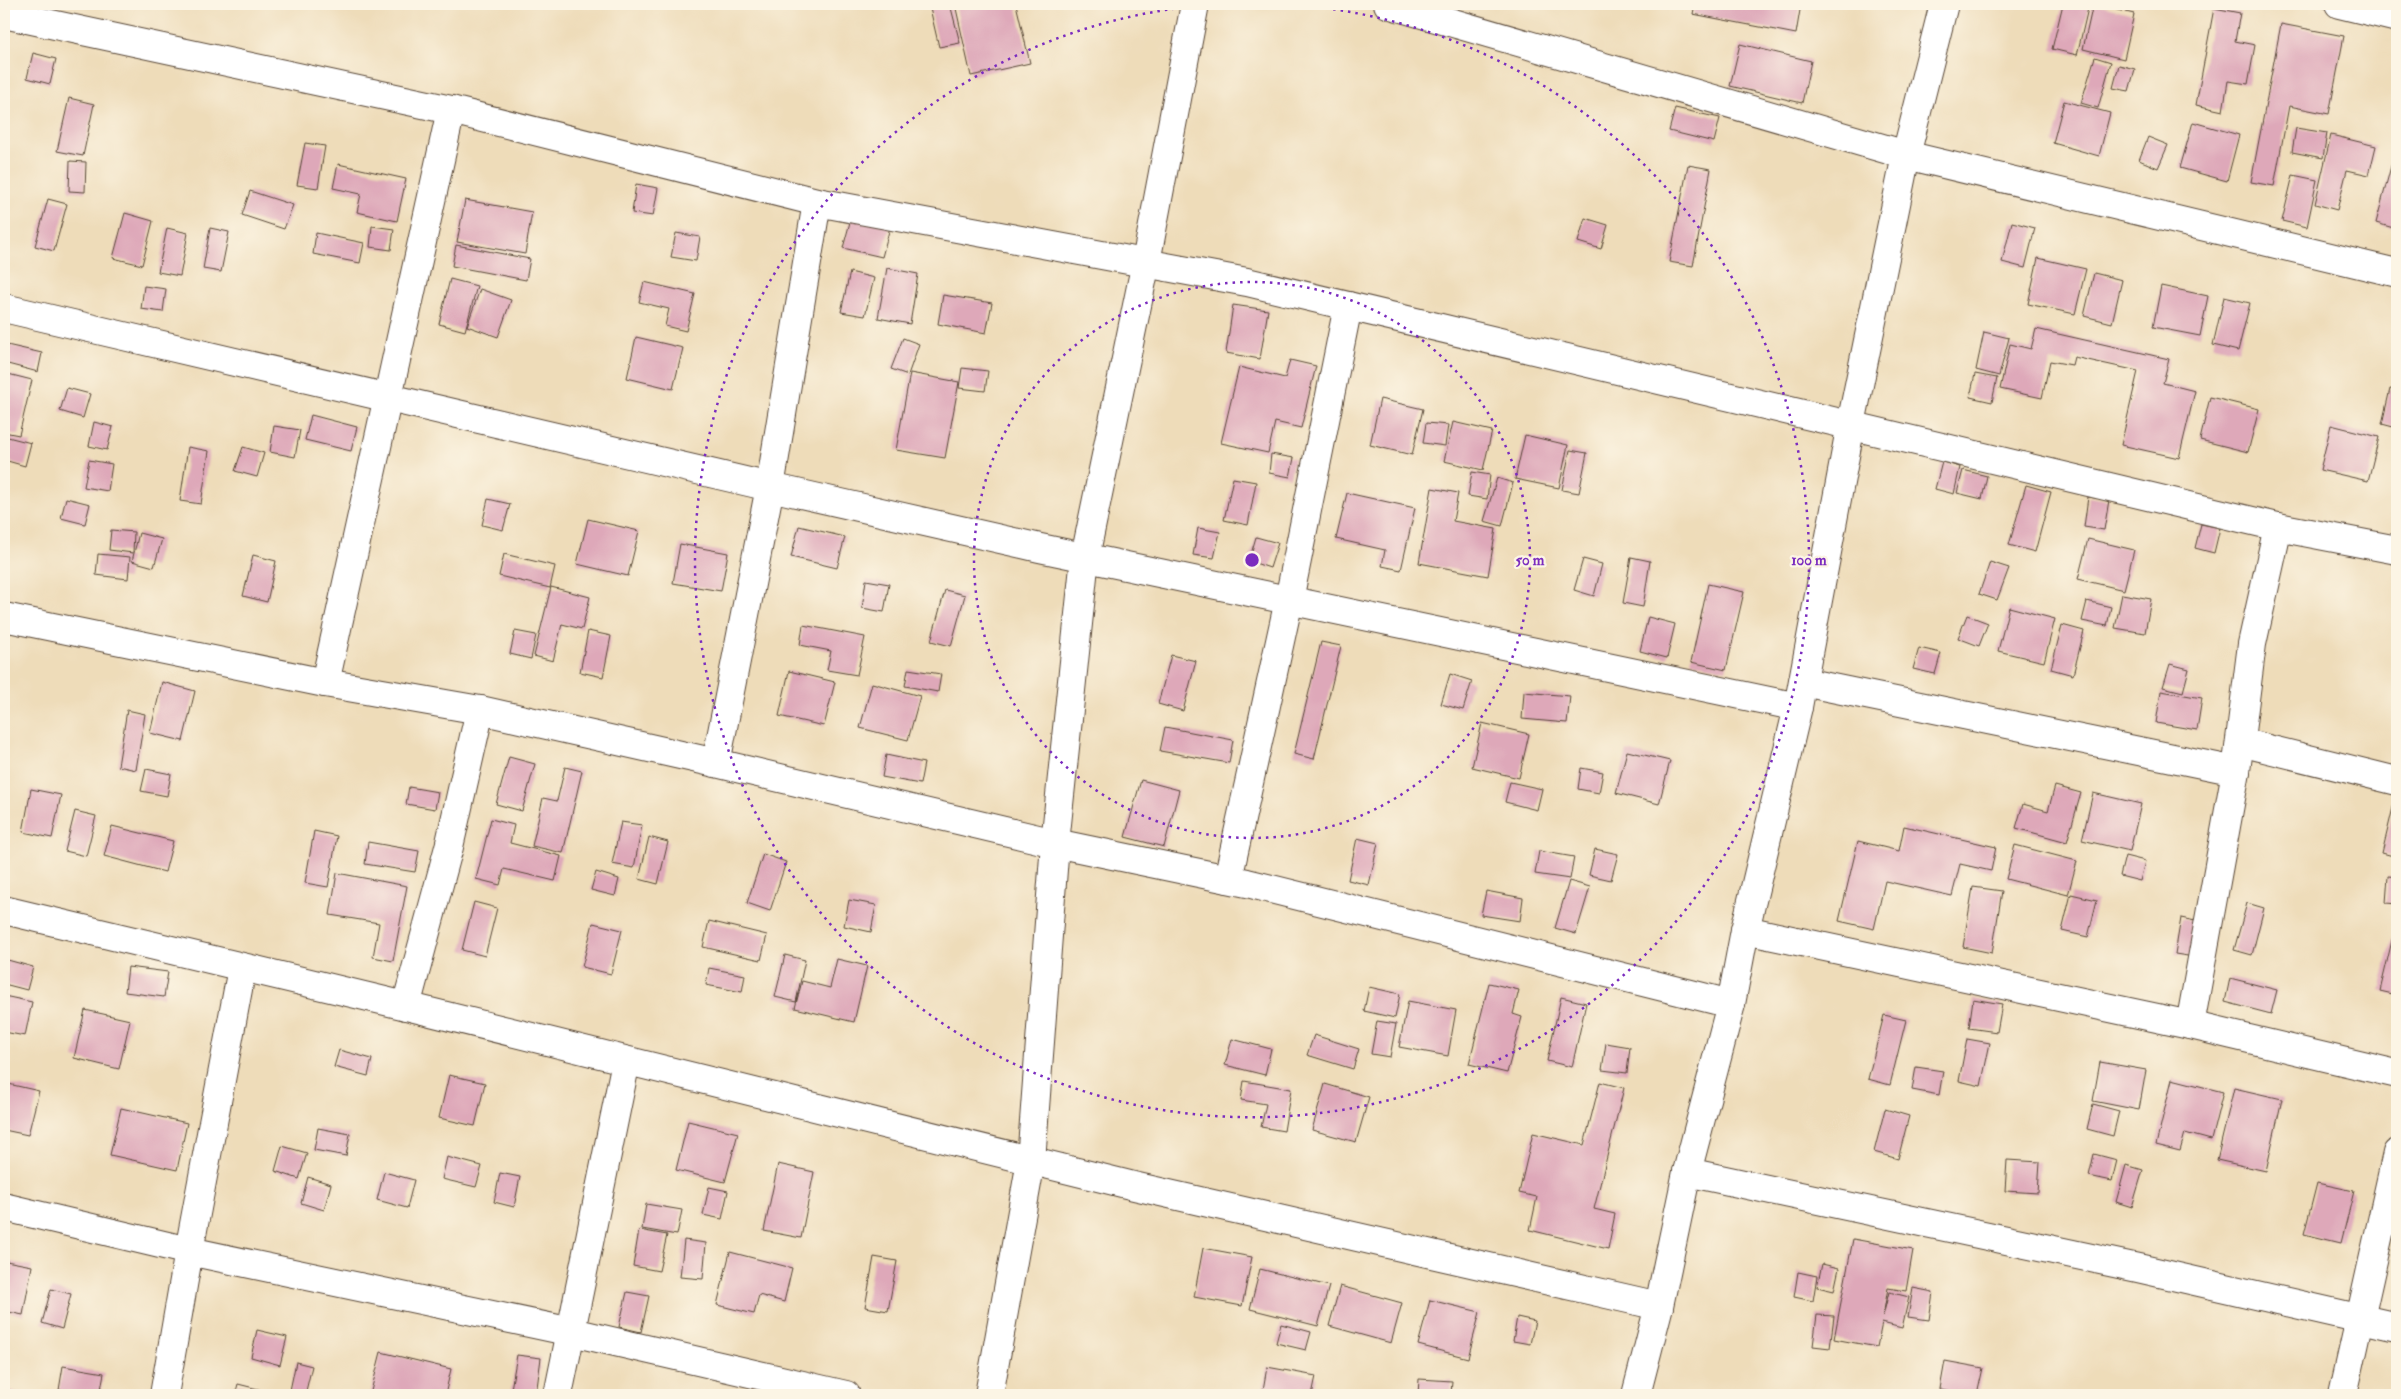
<svg xmlns="http://www.w3.org/2000/svg" width="2401" height="1399" viewBox="0 0 2401 1399" font-family="'IM FELL Double Pica',serif">
<rect width="100%" height="100%" fill="#fcf5e5"/>
<filter id="ink" filterUnits="userSpaceOnUse"><feTurbulence type="fractalNoise" baseFrequency=".02" numOctaves="2"/><feDisplacementMap in="SourceGraphic" scale="10" xChannelSelector="R" yChannelSelector="G"/><feConvolveMatrix kernelMatrix="1 2 1 2 8 2 1 2 1" color-interpolation-filters="sRGB"/></filter>
<filter id="wash" filterUnits="userSpaceOnUse"><feTurbulence type="fractalNoise" baseFrequency=".0096" numOctaves="4" result="noise"/><feDisplacementMap in="SourceGraphic" scale="20" xChannelSelector="R" yChannelSelector="G"/><feGaussianBlur stdDeviation="1.12" result="paint"/><feColorMatrix in="noise" values="0 0 0 0 0 0 0 0 0 0 0 0 0 0 0 0 0 1.4 0 .05"/><feComposite in="paint" operator="in"/></filter>
<g filter="url(#wash)">
<rect width="100%" height="100%" fill="#eedcb9"/>
<g id="blocks">
<g fill="#dea8b9">
<path d="M929,4H950L960,43L939,47Z"/>
<path d="M955,4H1016L1030,63L971,76Z"/>
<path d="M1695,4H1801L1796,34L1693,14Z"/>
<path d="M2063,4H2089L2077,55L2052,49Z"/>
<path d="M2093,4L2134,14L2124,59L2083,49Z"/>
<path d="M2214,8L2240,13L2235,41L2255,45L2248,84L2228,81L2223,111L2196,105Z"/>
<path d="M2281,24L2344,36L2329,114L2289,106L2274,186L2251,182Z"/>
<path d="M1740,44L1811,61L1802,103L1730,86Z"/>
<path d="M33,53L56,59L50,84L27,78Z"/>
<path d="M2095,57L2111,62L2098,108L2081,103Z"/>
<path d="M2119,65L2135,69L2129,91L2113,88Z"/>
<path d="M69,98L94,104L83,156L57,151Z"/>
<path d="M2064,101L2110,113L2099,156L2053,143Z"/>
<path d="M1675,108L1720,118L1714,142L1669,131Z"/>
<path d="M2193,122L2239,135L2227,181L2180,168Z"/>
<path d="M2296,128L2327,133L2323,158L2292,152Z"/>
<path d="M2331,135L2376,146L2369,175L2347,170L2337,210L2315,204Z"/>
<path d="M2148,137L2168,145L2158,168L2139,160Z"/>
<path d="M305,143L325,146L318,188L297,185Z"/>
<path d="M2395,151L2397,152V229L2376,223Z"/>
<path d="M70,161L86,162L85,192L69,191Z"/>
<path d="M338,164L406,179L397,221L357,212L361,194L333,188Z"/>
<path d="M1688,165L1711,169L1693,266L1669,262Z"/>
<path d="M2293,175L2317,180L2307,227L2282,221Z"/>
<path d="M636,184L658,188L653,216L632,213Z"/>
<path d="M250,191L293,205L284,229L242,215Z"/>
<path d="M48,199L67,204L54,251L35,246Z"/>
<path d="M465,200L532,212L525,254L457,242Z"/>
<path d="M853,211L892,220L882,257L843,248Z"/>
<path d="M125,213L153,221L142,265L113,258Z"/>
<path d="M1585,218L1608,225L1601,249L1578,242Z"/>
<path d="M2012,222L2035,228L2025,268L2002,262Z"/>
<path d="M372,226L394,229L391,250L370,247Z"/>
<path d="M167,228L188,233L180,276L158,272Z"/>
<path d="M210,228L229,232L221,272L203,269Z"/>
<path d="M316,233L364,243L360,263L313,254Z"/>
<path d="M676,233L700,237L696,261L671,257Z"/>
<path d="M456,245L530,259L526,280L452,266Z"/>
<path d="M2038,258L2086,269L2075,314L2028,304Z"/>
<path d="M887,268L918,274L910,324L878,318Z"/>
<path d="M850,272L874,278L865,316L841,312Z"/>
<path d="M2094,273L2122,280L2112,323L2084,316Z"/>
<path d="M450,279L477,286L465,331L439,324Z"/>
<path d="M644,282L695,294L686,331L665,326L669,309L639,302Z"/>
<path d="M144,286L166,289L163,312L141,309Z"/>
<path d="M2161,286L2208,296L2200,336L2153,327Z"/>
<path d="M480,289L511,300L498,337L467,326Z"/>
<path d="M943,295L992,303L986,333L938,324Z"/>
<path d="M2224,297L2250,303L2238,351L2213,345Z"/>
<path d="M1233,305L1268,310L1260,359L1226,353Z"/>
<path d="M2036,329L2169,359L2163,383L2195,391L2179,458L2121,445L2138,371L2074,357L2072,365L2050,361L2042,398L2000,389L2010,344L2031,349Z"/>
<path d="M1984,332L2009,338L1999,376L1976,370Z"/>
<path d="M636,337L683,348L673,389L627,378Z"/>
<path d="M903,338L919,344L908,375L891,369Z"/>
<path d="M7,345L42,353L38,372L4,363Z"/>
<path d="M1290,360L1316,366L1301,428L1275,422L1268,453L1221,443L1239,367L1285,378Z"/>
<path d="M962,368L988,371L985,391L959,388Z"/>
<path d="M4,373L32,380L19,435L4,432Z"/>
<path d="M910,373L959,382L945,458L896,450Z"/>
<path d="M1975,374L1997,378L1992,402L1970,397Z"/>
<path d="M67,388L90,394L83,418L60,411Z"/>
<path d="M2390,389L2397,390V428L2382,424Z"/>
<path d="M2210,397L2259,409L2248,452L2200,440Z"/>
<path d="M1380,399L1423,409L1412,455L1370,445Z"/>
<path d="M311,415L357,427L351,451L305,440Z"/>
<path d="M94,422L113,427L107,450L89,446Z"/>
<path d="M1453,422L1492,431L1483,470L1444,461Z"/>
<path d="M1426,423L1448,425L1445,446L1423,443Z"/>
<path d="M2331,425L2379,437L2368,481L2320,470Z"/>
<path d="M274,426L300,430L295,457L270,452Z"/>
<path d="M1525,435L1568,445L1559,488L1515,479Z"/>
<path d="M4,436L31,443L25,466L4,460Z"/>
<path d="M188,447L209,451L201,504L180,501Z"/>
<path d="M243,447L264,453L257,477L235,471Z"/>
<path d="M1570,450L1587,453L1579,493L1562,490Z"/>
<path d="M1271,454L1294,458L1290,477L1269,473Z"/>
<path d="M89,460L112,464L108,491L84,487Z"/>
<path d="M1942,462L1960,467L1954,494L1935,489Z"/>
<path d="M1963,470L1987,476L1982,499L1957,493Z"/>
<path d="M1472,472L1490,475L1487,499L1468,496Z"/>
<path d="M1233,478L1256,482L1248,525L1224,520Z"/>
<path d="M1497,478L1513,483L1502,526L1484,521Z"/>
<path d="M2026,485L2051,492L2035,552L2009,545Z"/>
<path d="M1432,488L1458,493L1453,521L1496,529L1488,576L1419,563Z"/>
<path d="M1347,493L1415,508L1401,570L1382,566L1385,550L1336,539Z"/>
<path d="M2088,497L2109,500L2104,530L2084,527Z"/>
<path d="M66,498L90,504L85,524L61,518Z"/>
<path d="M488,499L510,504L503,530L482,525Z"/>
<path d="M588,519L639,531L628,576L577,564Z"/>
<path d="M2201,524L2220,528L2214,553L2195,548Z"/>
<path d="M799,526L845,537L837,568L791,557Z"/>
<path d="M1198,528L1220,532L1214,558L1193,555Z"/>
<path d="M111,530L134,532L133,553L109,550Z"/>
<path d="M139,533L162,539L154,567L132,561Z"/>
<path d="M1256,537L1278,543L1270,568L1249,561Z"/>
<path d="M2088,539L2134,550L2124,590L2078,579Z"/>
<path d="M680,544L728,553L721,591L673,583Z"/>
<path d="M98,554L130,557L128,579L96,575Z"/>
<path d="M504,554L555,566L550,588L499,576Z"/>
<path d="M253,555L276,561L267,602L243,596Z"/>
<path d="M1631,557L1650,561L1643,607L1623,603Z"/>
<path d="M1583,559L1602,564L1594,596L1574,590Z"/>
<path d="M1990,562L2009,568L1997,600L1979,594Z"/>
<path d="M866,580L889,584L884,612L862,608Z"/>
<path d="M1708,584L1744,592L1726,670L1691,662Z"/>
<path d="M551,587L590,597L582,629L562,624L553,661L534,656Z"/>
<path d="M945,590L965,595L951,646L931,641Z"/>
<path d="M2122,594L2151,599L2145,633L2115,628Z"/>
<path d="M2087,601L2111,607L2107,626L2082,621Z"/>
<path d="M2009,607L2055,619L2044,662L1998,651Z"/>
<path d="M1967,615L1988,623L1979,646L1958,638Z"/>
<path d="M1648,617L1675,624L1667,658L1640,651Z"/>
<path d="M803,625L865,637L857,675L827,670L831,651L800,645Z"/>
<path d="M2062,625L2084,631L2073,675L2051,669Z"/>
<path d="M515,631L536,635L531,659L510,654Z"/>
<path d="M588,631L611,636L603,677L580,672Z"/>
<path d="M1321,642L1341,646L1314,759L1294,754Z"/>
<path d="M1919,648L1941,653L1935,674L1913,669Z"/>
<path d="M1171,655L1196,661L1183,711L1158,704Z"/>
<path d="M2170,664L2189,669L2183,692L2163,687Z"/>
<path d="M908,669L941,674L938,692L905,686Z"/>
<path d="M789,671L835,682L824,726L779,716Z"/>
<path d="M1450,674L1472,681L1463,710L1441,704Z"/>
<path d="M162,682L195,691L183,741L150,733Z"/>
<path d="M872,683L920,696L908,740L860,728Z"/>
<path d="M2161,691L2202,698L2197,730L2156,723Z"/>
<path d="M1524,692L1570,696L1567,723L1522,719Z"/>
<path d="M127,710L145,714L136,770L118,766Z"/>
<path d="M1482,723L1529,734L1519,778L1472,767Z"/>
<path d="M1165,727L1233,740L1229,763L1160,751Z"/>
<path d="M1627,751L1670,761L1659,804L1616,793Z"/>
<path d="M886,755L924,763L920,784L882,777Z"/>
<path d="M509,757L535,764L522,811L496,804Z"/>
<path d="M565,767L582,771L563,853L532,846L543,798L557,801Z"/>
<path d="M1581,768L1603,772L1599,793L1578,789Z"/>
<path d="M146,769L171,774L167,796L141,791Z"/>
<path d="M1141,780L1179,790L1164,847L1125,837Z"/>
<path d="M1510,782L1542,789L1537,810L1505,802Z"/>
<path d="M2055,786L2081,793L2067,842L2016,828L2023,804L2048,811Z"/>
<path d="M409,787L438,792L435,809L406,804Z"/>
<path d="M31,789L61,795L52,838L23,832Z"/>
<path d="M2397,791V857L2382,853Z"/>
<path d="M2093,793L2141,804L2130,851L2082,840Z"/>
<path d="M75,811L96,816L86,856L65,851Z"/>
<path d="M491,819L514,825L510,843L561,856L555,881L504,869L500,885L476,879Z"/>
<path d="M621,822L642,825L634,868L612,864Z"/>
<path d="M112,826L173,841L165,872L104,856Z"/>
<path d="M1904,826L1996,847L1991,871L1960,864L1952,896L1885,881L1874,929L1839,921L1858,841L1899,851Z"/>
<path d="M314,831L337,836L328,887L305,883Z"/>
<path d="M649,837L668,842L658,884L639,879Z"/>
<path d="M1357,838L1378,843L1369,885L1348,880Z"/>
<path d="M368,842L419,851L415,872L365,864Z"/>
<path d="M2015,845L2077,861L2068,895L2006,879Z"/>
<path d="M1595,849L1618,854L1611,880L1589,875Z"/>
<path d="M1539,851L1574,857L1570,879L1535,874Z"/>
<path d="M763,854L786,862L770,911L747,903Z"/>
<path d="M2125,856L2145,861L2140,881L2120,876Z"/>
<path d="M596,872L619,879L615,896L591,890Z"/>
<path d="M337,873L407,886L393,961L373,957L379,923L330,915Z"/>
<path d="M2388,876L2397,877V904L2386,903Z"/>
<path d="M1569,881L1590,887L1576,934L1555,928Z"/>
<path d="M1973,887L2002,891L1992,953L1963,947Z"/>
<path d="M1486,891L1523,898L1520,921L1481,915Z"/>
<path d="M2071,894L2097,900L2088,937L2062,931Z"/>
<path d="M849,900L876,905L871,932L844,926Z"/>
<path d="M474,902L497,908L485,956L462,950Z"/>
<path d="M2247,903L2264,908L2252,955L2234,950Z"/>
<path d="M2181,918L2200,922L2194,957L2175,954Z"/>
<path d="M709,921L767,935L761,960L703,947Z"/>
<path d="M593,923L622,930L611,974L582,967Z"/>
<path d="M2395,928L2397,929V995L2380,991Z"/>
<path d="M785,955L805,960L796,1002L775,997Z"/>
<path d="M4,959L33,967L27,990L4,984Z"/>
<path d="M837,959L867,966L854,1022L795,1008L802,981L830,988Z"/>
<path d="M128,967L168,972L164,997L125,992Z"/>
<path d="M709,968L745,975L742,992L706,985Z"/>
<path d="M2230,978L2277,990L2271,1014L2225,1002Z"/>
<path d="M1489,983L1519,990L1513,1014L1522,1017L1507,1073L1469,1064Z"/>
<path d="M1369,987L1400,994L1395,1018L1364,1011Z"/>
<path d="M4,996L32,1002L25,1036L4,1032Z"/>
<path d="M1561,997L1586,1003L1572,1067L1547,1061Z"/>
<path d="M1973,999L2002,1004L1997,1032L1969,1028Z"/>
<path d="M1408,1001L1456,1010L1448,1056L1399,1047Z"/>
<path d="M85,1010L130,1020L119,1069L74,1058Z"/>
<path d="M1884,1015L1906,1020L1890,1085L1868,1079Z"/>
<path d="M1377,1021L1396,1024L1390,1057L1371,1054Z"/>
<path d="M1314,1035L1359,1049L1353,1069L1307,1055Z"/>
<path d="M1232,1039L1271,1049L1265,1075L1225,1065Z"/>
<path d="M1967,1039L1990,1043L1981,1086L1959,1081Z"/>
<path d="M1606,1043L1630,1047L1627,1073L1602,1070Z"/>
<path d="M339,1050L372,1059L368,1076L334,1067Z"/>
<path d="M2100,1062L2146,1070L2139,1110L2093,1101Z"/>
<path d="M1916,1067L1943,1071L1939,1095L1912,1090Z"/>
<path d="M449,1075L485,1083L475,1126L439,1118Z"/>
<path d="M2172,1079L2223,1092L2211,1140L2185,1133L2180,1151L2156,1145Z"/>
<path d="M1244,1081L1291,1089L1284,1131L1261,1127L1266,1104L1241,1100Z"/>
<path d="M1600,1082L1624,1088L1594,1209L1615,1214L1608,1249L1530,1230L1537,1197L1519,1193L1533,1133L1584,1145Z"/>
<path d="M4,1083L39,1091L28,1135L4,1130Z"/>
<path d="M1325,1084L1369,1097L1356,1142L1312,1130Z"/>
<path d="M2234,1088L2282,1099L2266,1171L2217,1160Z"/>
<path d="M2093,1104L2119,1111L2113,1136L2087,1129Z"/>
<path d="M121,1108L187,1123L177,1170L110,1155Z"/>
<path d="M1885,1109L1909,1116L1898,1159L1874,1152Z"/>
<path d="M688,1121L738,1133L725,1182L676,1170Z"/>
<path d="M318,1128L350,1134L346,1156L314,1150Z"/>
<path d="M282,1146L307,1153L299,1179L275,1171Z"/>
<path d="M2094,1154L2117,1160L2112,1181L2089,1176Z"/>
<path d="M447,1157L482,1166L476,1187L442,1179Z"/>
<path d="M2007,1160L2040,1162L2038,1193L2005,1191Z"/>
<path d="M778,1164L814,1172L801,1238L764,1231Z"/>
<path d="M2126,1165L2143,1170L2132,1207L2116,1202Z"/>
<path d="M384,1172L414,1180L407,1208L377,1200Z"/>
<path d="M500,1173L520,1177L514,1207L494,1202Z"/>
<path d="M308,1177L331,1184L324,1210L301,1203Z"/>
<path d="M2317,1183L2354,1191L2341,1243L2304,1234Z"/>
<path d="M709,1187L728,1191L722,1219L703,1215Z"/>
<path d="M646,1204L682,1210L677,1235L642,1229Z"/>
<path d="M639,1230L667,1235L659,1271L633,1266Z"/>
<path d="M1853,1239L1913,1250L1906,1291L1888,1288L1883,1316L1889,1292L1909,1297L1902,1328L1882,1323L1877,1347L1834,1339Z"/>
<path d="M684,1240L706,1243L703,1279L680,1277Z"/>
<path d="M1203,1248L1252,1257L1242,1306L1194,1297Z"/>
<path d="M730,1252L792,1268L784,1302L759,1295L754,1314L717,1305Z"/>
<path d="M874,1257L897,1261L888,1311L865,1307Z"/>
<path d="M6,1261L32,1266L23,1315L4,1311V1276Z"/>
<path d="M1822,1264L1839,1268L1834,1291L1817,1287Z"/>
<path d="M1260,1269L1329,1286L1318,1326L1250,1309Z"/>
<path d="M1798,1272L1817,1276L1813,1301L1794,1297Z"/>
<path d="M1340,1286L1402,1303L1391,1343L1329,1326Z"/>
<path d="M1913,1288L1933,1292L1929,1320L1908,1317Z"/>
<path d="M51,1289L71,1294L62,1329L42,1323Z"/>
<path d="M627,1292L649,1296L641,1332L619,1327Z"/>
<path d="M1430,1300L1480,1312L1468,1358L1418,1345Z"/>
<path d="M1817,1315L1834,1316L1830,1348L1813,1346Z"/>
<path d="M1517,1317L1535,1321L1530,1344L1513,1341Z"/>
<path d="M1281,1324L1311,1332L1306,1350L1276,1343Z"/>
<path d="M257,1330L287,1337L280,1365L251,1357Z"/>
<path d="M381,1352L451,1369L445,1395H370Z"/>
<path d="M517,1355L541,1358L536,1395H510Z"/>
<path d="M1945,1361L1983,1368L1977,1395L1940,1389Z"/>
<path d="M296,1362L312,1366L305,1395H289Z"/>
<path d="M63,1366L104,1373L100,1395L59,1390Z"/>
<path d="M1267,1367L1316,1376L1312,1395H1289L1263,1390Z"/>
<path d="M1419,1379L1452,1381L1451,1395H1418Z"/>
<path d="M238,1384L282,1395H235Z"/>
<path d="M4,1389L20,1393L19,1395H4Z"/>
</g>
</g>
</g>
<g filter="url(#ink)">
<use href="#blocks" fill-opacity="0" stroke="#564535" stroke-width="1"/>
<g fill="none" stroke-linecap="round" stroke-linejoin="round">
<g stroke="#564535" stroke-width="30">
<g id="street">
<path d="M1388,4L1906,155L2397,273"/>
<path d="M2339,4L2397,18"/>
<path d="M4,14L451,110L817,202L1247,282L2278,527L2397,550"/>
<path d="M4,308L770,487L1040,548L1798,707"/>
<path d="M4,617L325,683L480,710L716,763L1055,843L1247,883L1731,1004"/>
<path d="M1803,682L2236,771"/>
<path d="M325,683L451,110"/>
<path d="M2240,742L2397,781"/>
<path d="M716,763L770,487L817,202"/>
<path d="M1228,879L1289,600L1348,306"/>
<path d="M4,910L406,1006L1134,1186L1659,1306"/>
<path d="M1745,930L2190,1025L2397,1074"/>
<path d="M406,1006L449,847L480,710"/>
<path d="M2190,1025L2236,771L2252,644L2278,527"/>
<path d="M1687,1172L2138,1268L2397,1327"/>
<path d="M4,1207L189,1251L572,1332L846,1395"/>
<path d="M164,1395L189,1251L242,968"/>
<path d="M558,1395L626,1061"/>
<path d="M989,1395L1031,1161L1055,843L1085,557L1146,262L1195,4"/>
<path d="M1636,1395L1659,1306L1687,1172L1731,1004L1745,930L1798,707L1851,424L1906,155L1944,4"/>
<path d="M2343,1395L2397,1153"/>
</g>
</g>
<use href="#street" stroke="#fff" stroke-width="28"/>
</g>
</g>
<g fill="none" stroke="#7b2cbf" stroke-width="2.5" stroke-dasharray="2.5 5">
<circle cx="1252" cy="560" r="278"/>
<path d="M1281 4A557 557 0 1 1 1223 4"/>
</g>
<circle cx="1252" cy="560" r="8" fill="#7b2cbf" stroke="#fcf5e5" stroke-width="2.5"/>
<g font-size="15" text-anchor="middle" font-weight="bold" fill="#7b2cbf" stroke="#fcf5e5" stroke-width="4.5" stroke-linejoin="round" paint-order="stroke">
<text x="1530" y="565">50 m</text>
<text x="1809" y="565">100 m</text>
</g>
<rect width="2401" height="1399" fill="none" stroke="#fcf5e5" stroke-width="20"/>
</svg>
